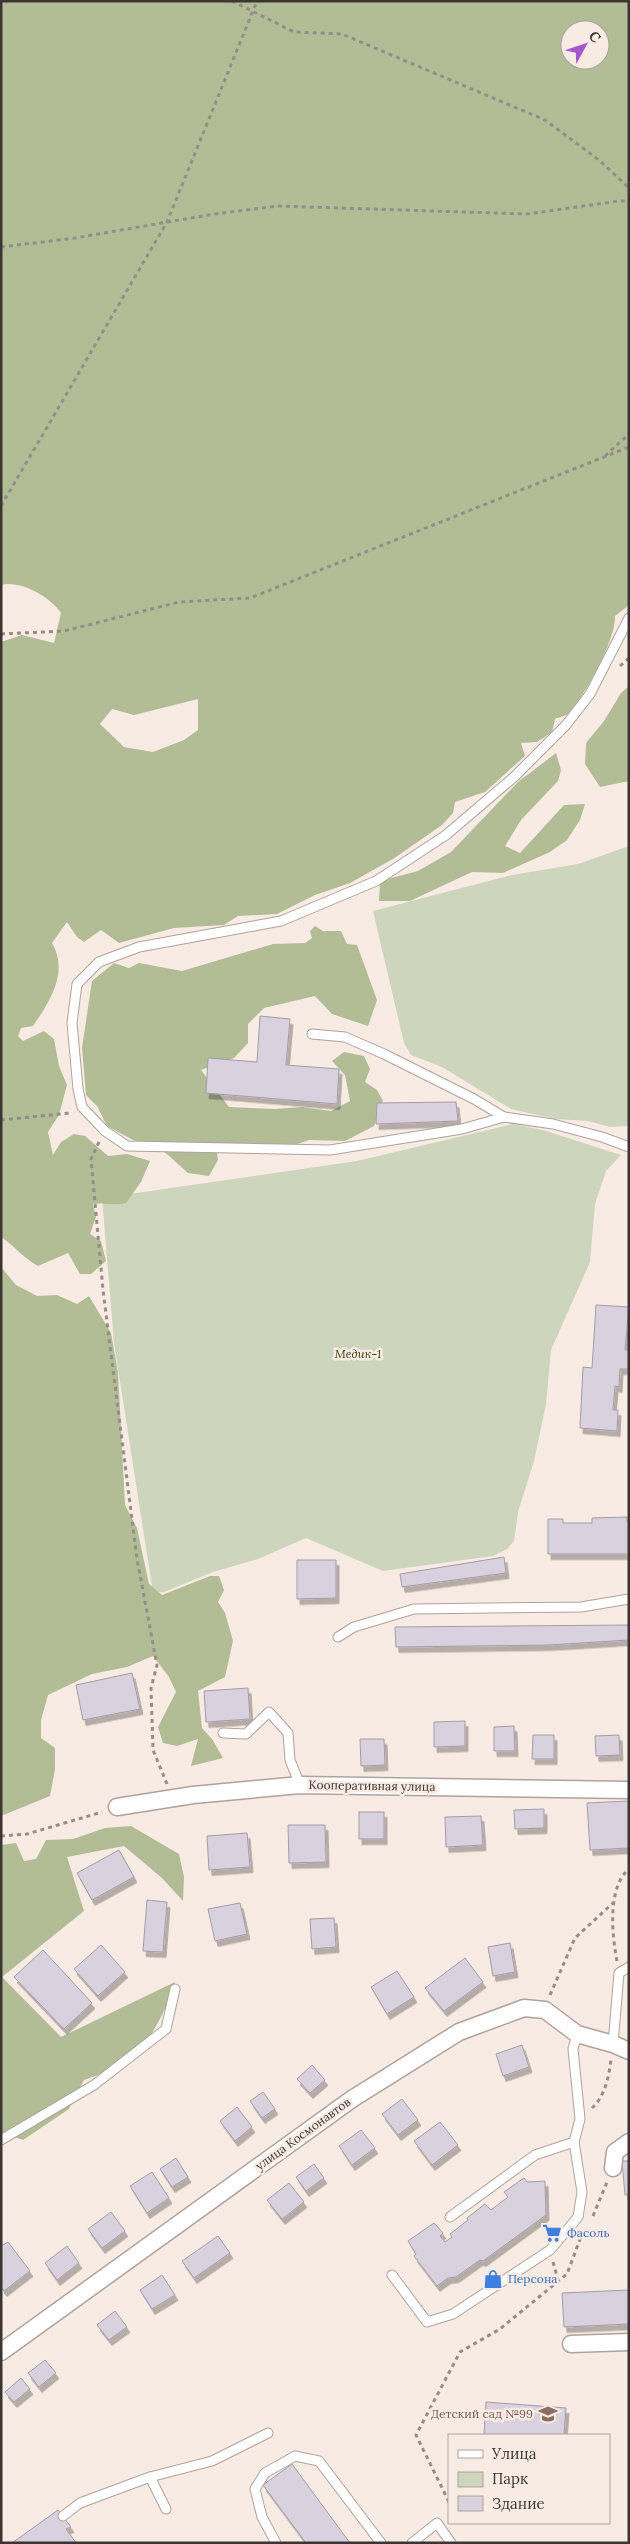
<svg xmlns="http://www.w3.org/2000/svg" width="630" height="2544" viewBox="0 0 630 2544" font-family="Lora,serif">
<defs>
<filter id="shadow"><feDropShadow dx="3" dy="5.5" stdDeviation="0" flood-color="#0004"/></filter>
</defs>
<rect width="100%" height="100%" fill="#f8ebe4"/>
<g fill="#ced5bd">
<path d="M629,846V1126L610,1127L588,1121L555,1119L511,1109L442,1067L411,1055L404,1043L373,911L512,875L578,864Z"/>
<path d="M513,1124L543,1130L621,1155L606,1171L595,1204L590,1262L551,1350L546,1404L534,1461L518,1512L514,1541L507,1549L493,1556L383,1571L306,1538L258,1559L213,1572L164,1592L153,1593L114,1343L102,1198L357,1161Z"/>
</g>
<g fill="#b2bd96" fill-rule="evenodd">
<path d="M1,1H629V605L615,616C616,640 585,695 569,713C566,716 559,717 555,719L552,732L537,742L521,743L525,756L485,792L455,802L453,813L442,825L393,859L350,883L315,895L277,914L238,916L224,925L174,928L119,943L101,930L84,942L77,937L67,922L52,943C69,972 50,1001 33,1026L21,1028L18,1036L23,1041L44,1031L54,1039L59,1066L67,1085L59,1115L48,1132L53,1155L61,1142L74,1134L85,1136L108,1156L127,1154L150,1161L141,1182L126,1203C114,1206 104,1202 93,1204L96,1217L90,1234L101,1241L106,1261L91,1274H80L68,1253L38,1266C23,1258 15,1246 1,1237V642L22,635L54,643L61,613C50,597 21,580 1,585ZM570,30H600V60H570ZM198,699V730L184,740L153,752L124,747L100,724L112,709L134,715Z"/>
<path d="M629,686V781L600,787L585,764L586,743L604,721L621,693Z"/>
<path d="M556,753L561,770L558,781L521,820L505,846L520,853L564,805L585,804L580,820L567,840L550,852L503,873L472,872L410,901H379L380,881L418,871L451,852L518,782Z"/>
<path d="M315,926L323,931H341L347,944L357,945L377,1000L368,1026L332,1014L315,996L264,1008L248,1024V1043L234,1058L201,1070L229,1107L275,1109L302,1107L331,1111L350,1101L345,1075L332,1061L344,1052L364,1056L370,1069L365,1082L377,1090L383,1101L374,1126L345,1141L309,1140L280,1150L216,1147L218,1160L209,1176L188,1173L159,1147L133,1140L107,1126L97,1106L86,1095L82,1048L92,981L114,963L129,968L139,963L182,971L273,944L305,943L312,938L310,931Z"/>
<path d="M1,1267L16,1285L37,1296L57,1295L77,1304L89,1296L111,1333L118,1372L125,1505L137,1528L149,1584L162,1595L210,1576H219L224,1590L218,1602L225,1613L233,1641L225,1677L198,1691L202,1728L212,1739L223,1758L191,1766L198,1739L177,1746L163,1743L158,1727L176,1692L169,1677L153,1656L127,1667L92,1674L48,1695L41,1720V1738L55,1748V1769L50,1796L1,1816Z"/>
<path d="M131,1826L179,1854L184,1877L183,1901L162,1878L124,1846L67,1857L84,1911L2,1977L61,2037L175,1982C157,2035 139,2062 84,2080L69,2109L23,2140L3,2133L1,2131V1845L16,1843L24,1861L36,1859L46,1840L73,1839L105,1828Z"/>
</g>
<g fill="#d9d2de" stroke="#a39ca7" filter="url(#shadow)">
<path d="M260,1016L290,1019L286,1065L339,1069L337,1104L206,1093L208,1058L257,1062Z"/>
<path d="M456,1102L458,1121L376,1124L377,1103Z"/>
<path d="M596,1305L629,1307L625,1350H629L628,1369H620L619,1387L615,1386L613,1410H618L617,1431L580,1428L583,1367L592,1368Z"/>
<path d="M627,1517V1522H629V1554H548V1519H563V1523H592V1518Z"/>
<path d="M504,1557L506,1573L402,1587L400,1574Z"/>
<path d="M297,1560H336V1598L297,1599Z"/>
<path d="M629,1625V1640L548,1645L396,1647L395,1627Z"/>
<path d="M132,1673L140,1709L83,1720L76,1685Z"/>
<path d="M248,1688L250,1719L206,1722L204,1691Z"/>
<path d="M465,1721V1746L434,1747V1722Z"/>
<path d="M514,1726L515,1751H494V1727Z"/>
<path d="M533,1735H554V1759H532Z"/>
<path d="M619,1735L620,1755L596,1756L595,1736Z"/>
<path d="M360,1739H384L385,1765L361,1766Z"/>
<path d="M629,1801V1848L590,1850L587,1803Z"/>
<path d="M544,1809V1828L515,1829L514,1810Z"/>
<rect x="359" y="1812" width="25" height="27"/>
<path d="M481,1816L483,1845L446,1847L445,1817Z"/>
<path d="M288,1825H325L326,1862L289,1863Z"/>
<path d="M247,1833L250,1867L209,1870L207,1836Z"/>
<path d="M119,1850L134,1877L92,1900L77,1873Z"/>
<path d="M147,1900L167,1902L163,1952L143,1951Z"/>
<path d="M240,1903L247,1934L215,1941L208,1909Z"/>
<path d="M334,1918L336,1947L312,1949L310,1919Z"/>
<path d="M510,1943L515,1972L493,1976L488,1947Z"/>
<path d="M101,1945L125,1972L98,1996L74,1969Z"/>
<path d="M43,1950L92,2003L64,2029L14,1977Z"/>
<path d="M465,1958L483,1982L444,2011L425,1988Z"/>
<path d="M397,1971L414,1997L387,2014L371,1987Z"/>
<path d="M522,2045L529,2067L503,2076L496,2054Z"/>
<path d="M312,2065L325,2080L310,2093L297,2079Z"/>
<path d="M263,2092L275,2109L262,2118L250,2101Z"/>
<path d="M402,2099L418,2120L398,2135L382,2114Z"/>
<path d="M237,2107L252,2127L235,2141L220,2121Z"/>
<path d="M440,2122L458,2145L432,2165L414,2141Z"/>
<path d="M361,2130L375,2148L352,2165L339,2146Z"/>
<path d="M176,2158L188,2177L172,2187L160,2169Z"/>
<path d="M622,2161H629V2195H625Z"/>
<path d="M314,2164L324,2178L306,2191L296,2177Z"/>
<path d="M152,2172L169,2198L147,2213L130,2186Z"/>
<path d="M524,2178L527,2182L545,2181L546,2215L483,2261L480,2260L456,2277L448,2278L437,2286L414,2256L416,2254L408,2241L434,2223L443,2233L440,2236L445,2242L452,2237L450,2234L468,2220L467,2218L485,2204L491,2210L508,2197L504,2192Z"/>
<path d="M289,2183L304,2202L282,2219L267,2200Z"/>
<path d="M111,2212L125,2231L102,2248L88,2229Z"/>
<path d="M218,2236L230,2253L194,2278L182,2261Z"/>
<path d="M8,2242L30,2271L4,2291L1,2287V2246Z"/>
<path d="M67,2246L79,2263L57,2280L45,2263Z"/>
<path d="M162,2275L175,2295L152,2309L140,2290Z"/>
<path d="M629,2290V2324L564,2327L562,2293Z"/>
<path d="M115,2311L127,2327L109,2340L97,2325Z"/>
<path d="M45,2360L56,2373L39,2387L28,2373Z"/>
<path d="M21,2378L30,2389L14,2402L5,2392Z"/>
<path d="M486,2402L566,2408L564,2435H484Z"/>
<path d="M292,2464L350,2543H306L263,2485Z"/>
<path d="M58,2510L71,2527L66,2529L76,2543H12Z"/>
</g>
<g fill="none" stroke-linecap="round" stroke-linejoin="round">
<g stroke="#afa29c" stroke-width="11">
<g id="service">
<path d="M312,1034L345,1037L384,1054L474,1099L504,1117L553,1124L602,1137L629,1147"/>
<path d="M504,1117L462,1129L330,1150L127,1146L105,1131L82,1107L78,1089L72,1023L77,984L99,962L139,947L281,921L376,881L446,835L514,777L566,725L590,694L629,618"/>
<path d="M338,1637L354,1627L414,1609L581,1607L629,1599"/>
<path d="M223,1733L246,1734L269,1712L288,1733L290,1760L300,1785"/>
<path d="M613,2044L619,1973L629,1967"/>
<path d="M1,2140L94,2085L166,2029L175,1989"/>
<path d="M450,2217L535,2155L574,2142"/>
<path d="M392,2275L427,2322L453,2314L550,2250L578,2217L582,2192L574,2142L580,2119L573,2049L577,2034"/>
<path d="M166,2509L150,2477L212,2461L268,2433"/>
<path d="M63,2516L80,2503L150,2477"/>
<path d="M276,2543L262,2517L255,2489L265,2473L295,2456L319,2461L381,2543"/>
<path d="M412,2543L437,2523L451,2543"/>
</g>
</g>
<g stroke="#afa29c" stroke-width="19">
<g id="minor">
<path d="M117,1807L193,1795L300,1785L629,1790"/>
<path d="M613,2168L615,2152L629,2142"/>
<path d="M571,2344L629,2342"/>
<path d="M1,2352L352,2099L459,2032L524,2008L545,2010L577,2034L613,2044L629,2051"/>
</g>
</g>
<g stroke="#968d88" stroke-width="3" stroke-dasharray="4 4" stroke-linecap="butt">
<path d="M232,1L294,32L342,34L545,120L599,160L629,188"/>
<path d="M1,247L75,238L214,214L277,206L527,214L619,201H629"/>
<path d="M605,456L629,434"/>
<path d="M1,506L167,222L257,1"/>
<path d="M1,634L64,631L179,602L250,598L629,447"/>
<path d="M620,666L629,658"/>
<path d="M1,1120L70,1113"/>
<path d="M99,1142L91,1159L103,1290L137,1559L157,1665L151,1688L153,1750L167,1784"/>
<path d="M1,1836L27,1834L102,1812"/>
<path d="M617,1961C612,1936 607,1887 629,1869"/>
<path d="M550,1995L575,1938L613,1903"/>
<path d="M592,2108C605,2096 609,2077 611,2059"/>
<path d="M593,2216L607,2182"/>
<path d="M553,2262L558,2280"/>
<path d="M449,2502L416,2435L460,2352L500,2329L567,2274L582,2234"/>
</g>
<use href="#service" stroke="#fff" stroke-width="9"/>
<use href="#minor" stroke="#fff" stroke-width="16"/>
</g>
<defs>
<g id="supermarket-bare" transform="scale(1.5)"><path d="M-6-5.5h2.5l.6 2H6L4.5 2H-2.5L-4.4-4H-6ZM-1.5 3.2a1.3 1.3 0 1 0 .1 0ZM3 3.2a1.3 1.3 0 1 0 .1 0Z" fill="#3f7fe0" stroke="#f8ebe4" stroke-width="2.5" paint-order="stroke"/></g>
<g id="shop-bare" transform="scale(1.5)"><path d="M-5-2.5h2.3a2.7 3.5 0 0 1 5.4 0H5L5.5 6h-11ZM-1.5-2.5h3a1.5 2.3 0 0 0-3 0Z" fill="#3f7fe0" stroke="#f8ebe4" stroke-width="2.5" paint-order="stroke"/></g>
<g id="school-bare" transform="scale(1.5)"><path d="M0-5L7-2L0 1L-7-2ZM-4 1L0 2.5L4 1V4Q0 6-4 4Z" fill="#8d6e63" stroke="#f8ebe4" stroke-width="2.5" paint-order="stroke"/></g>
</defs>
<g fill-rule="evenodd">
<use href="#supermarket-bare" x="552" y="2233"/>
<use href="#shop-bare" x="493" y="2279"/>
<use href="#school-bare" x="548" y="2414"/>
</g>
<g text-anchor="middle" stroke-width="5" stroke-linejoin="round" paint-order="stroke">
<g font-size="12" font-style="italic" fill="#394403" stroke="#f8ebe4">
<text x="358" y="1358">Медик-1</text>
</g>
<g font-size="12" fill="#3b3633" stroke="#f8ebe4">
<text transform="translate(372 1786) rotate(1)" y="4">Кооперативная улица</text>
<text transform="translate(303 2134) rotate(-36)" y="4">улица Космонавтов</text>
</g>
<g font-size="12" fill="#366cbe" stroke="#f8ebe4" text-anchor="start">
<text x="567" y="2237">Фасоль</text>
<text x="508" y="2283">Персона</text>
</g>
<g font-size="12" fill="#785e54" stroke="#f8ebe4" text-anchor="end">
<text x="533" y="2418">Детский сад №99</text>
</g>
</g>
<rect width="630" height="2544" fill="none" stroke="#3b3633" stroke-width="5"/>
<rect x="448" y="2434" width="162" height="90" fill="#f8ebe4" stroke="#aca39d"/>
<rect x="458" y="2450" width="25" height="8" fill="#ffffff" stroke="#aca39d"/>
<text x="492" y="2459" font-size="15" fill="#3b3633">Улица</text>
<rect x="458" y="2472" width="25" height="15" fill="#ced5bd" stroke="#aca39d"/>
<text x="492" y="2484" font-size="15" fill="#3b3633">Парк</text>
<rect x="458" y="2496" width="25" height="15" fill="#d9d2de" stroke="#aca39d"/>
<text x="492" y="2509" font-size="15" fill="#3b3633">Здание</text>
<g transform="translate(585 45) rotate(50)"><circle r="24" fill="#f8ebe4" stroke="#aca39d"/>
<path d="M0-4L9 19L0 12L-9 19Z" fill="#a258cb"/>
<text y="-8" font-size="14" font-weight="bold" text-anchor="middle" fill="#3b3633">С</text>
</g>
</svg>
